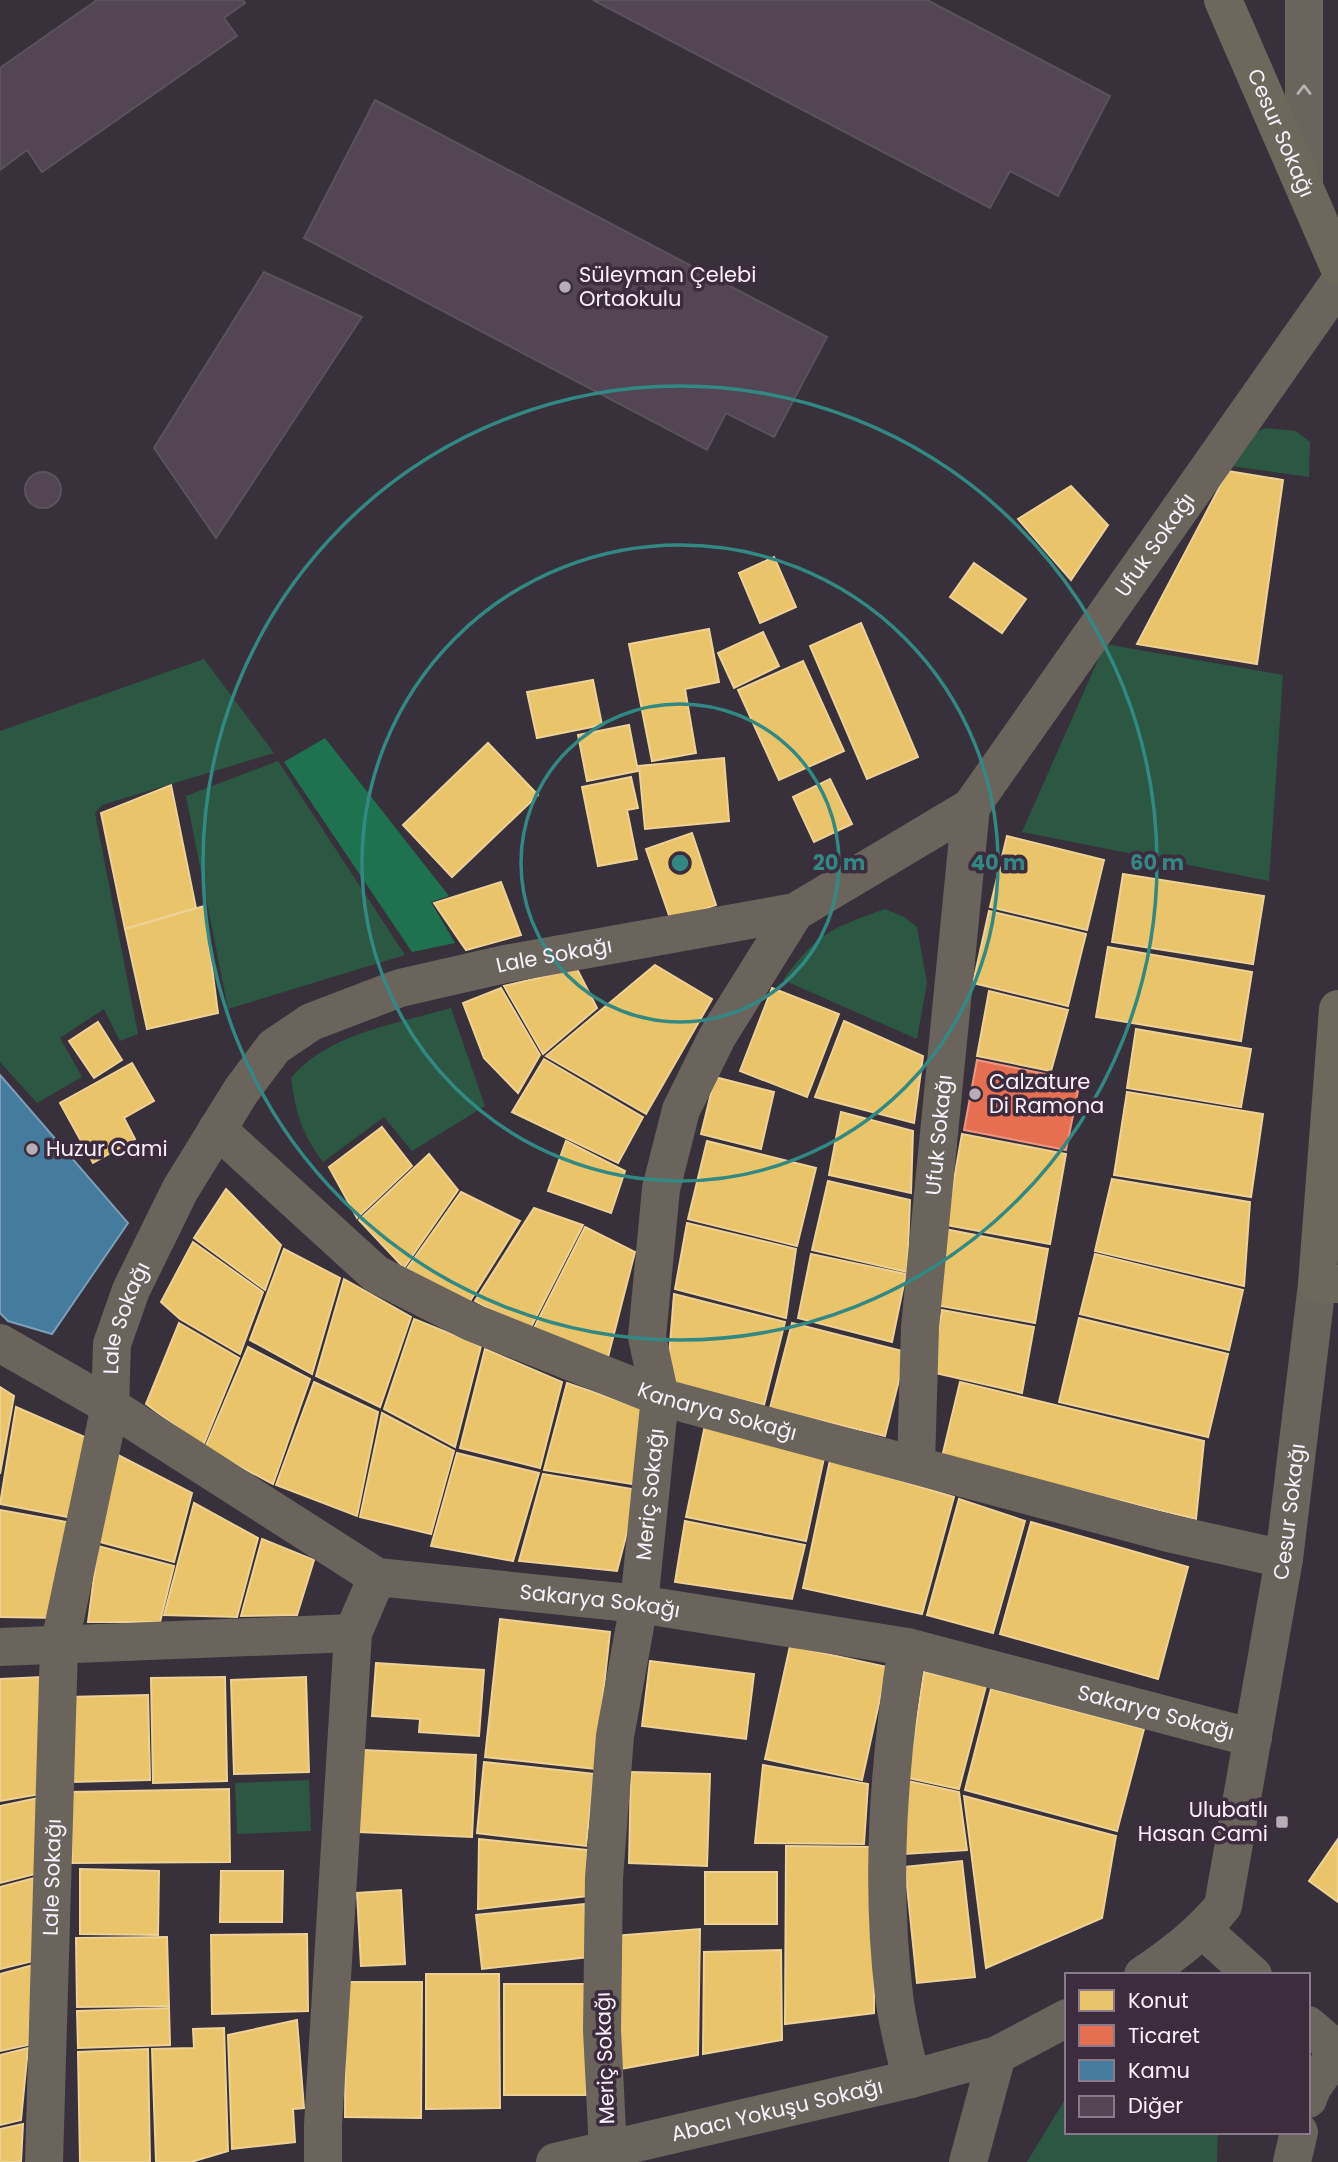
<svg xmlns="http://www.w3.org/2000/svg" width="1338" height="2162" viewBox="0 0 1338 2162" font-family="Poppins,sans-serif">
<rect width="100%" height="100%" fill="#38303a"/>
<g fill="#2c5742">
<path d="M1265,428L1296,431L1310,442L1309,477L1231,466L1252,434Z"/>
<path d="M1105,644L1283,675L1269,881L1022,832Z"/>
<path d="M204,659L274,753L102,805L95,813L138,1034L120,1041L104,1009L60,1038L82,1077L37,1103L0,1062V731Z"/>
<path d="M278,761L405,955L228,1009L186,796Z"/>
<path d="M885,909L904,917L917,927L927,983L917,1039L783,980C819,932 830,929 885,909Z"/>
<path d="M451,1008L485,1106L412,1151L384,1117L323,1162C301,1132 296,1114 291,1078C328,1033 397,1024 451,1008Z"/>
<path d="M309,1780L311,1831L237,1834L235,1783Z"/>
<path d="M1067,2096V2132H1218L1217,2162H1027Z"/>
</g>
<path fill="#1e724f" d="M325,738L449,896L431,902L455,943L412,952L284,762Z"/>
<g fill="#e9c46a" stroke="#eed196" stroke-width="2">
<path d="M1228,471L1283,480L1257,664L1137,644Z"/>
<path d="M1071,486L1108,525L1071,580L1018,519Z"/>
<path d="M774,557L796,607L760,623L739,573Z"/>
<path d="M974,563L1026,599L1002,633L950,597Z"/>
<path d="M861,623L918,757L867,779L810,646Z"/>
<path d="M709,629L719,682L685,689L696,753L652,761L629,644Z"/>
<path d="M763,632L779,666L734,688L718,653Z"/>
<path d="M803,661L844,751L779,780L738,690Z"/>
<path d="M593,680L602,725L537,738L527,692Z"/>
<path d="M629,725L638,771L587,781L578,735Z"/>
<path d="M488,743L538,795L452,877L403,825Z"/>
<path d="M724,758L729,821L645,829L639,766Z"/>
<path d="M631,777L638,808L627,810L637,859L598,866L582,787Z"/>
<path d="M830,779L852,824L814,842L793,797Z"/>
<path d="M171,785L196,908L125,929L101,813Z"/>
<path d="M692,833L716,905L671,921L646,849Z"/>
<path d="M1007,836L1104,860L1087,930L990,907Z"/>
<path d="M1123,874L1264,896L1253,964L1112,942Z"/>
<path d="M501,882L521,935L466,950L434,903Z"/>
<path d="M204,906L218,1013L147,1029L125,929Z"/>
<path d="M989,911L1086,934L1068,1006L973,983Z"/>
<path d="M1108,947L1252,972L1241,1041L1096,1017Z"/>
<path d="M655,965L712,999L646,1114L546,1056Z"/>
<path d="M577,969L597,1008L543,1054L504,986Z"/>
<path d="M501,988L540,1055L518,1093L484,1058L463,1003Z"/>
<path d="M772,988L839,1014L807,1097L740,1071Z"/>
<path d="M989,991L1068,1010L1051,1071L977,1056Z"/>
<path d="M844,1021L923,1056L914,1123L815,1097Z"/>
<path d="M98,1022L122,1060L94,1078L69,1041Z"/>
<path d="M1136,1029L1251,1049L1241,1107L1127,1088Z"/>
<path d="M544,1059L643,1117L618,1163L512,1112Z"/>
<path d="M132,1063L154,1101L124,1118L135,1139L93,1163L60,1103Z"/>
<path d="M715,1077L774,1092L761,1149L701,1134Z"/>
<path d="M1127,1092L1263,1114L1251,1197L1114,1175Z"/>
<path d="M841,1112L913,1131L911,1193L829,1175Z"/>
<path d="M382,1127L412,1166L357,1218L329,1167Z"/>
<path d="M962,1134L1066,1154L1050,1244L946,1225Z"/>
<path d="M566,1141L625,1171L611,1213L548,1191Z"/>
<path d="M707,1141L816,1168L797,1246L688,1219Z"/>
<path d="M429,1154L458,1190L404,1268L359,1220Z"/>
<path d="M1112,1179L1250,1202L1244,1286L1095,1251Z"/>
<path d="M828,1181L910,1200L907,1272L812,1250Z"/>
<path d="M226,1189L281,1245L265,1290L194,1238Z"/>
<path d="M461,1192L520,1221L467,1306L406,1270Z"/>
<path d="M534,1208L583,1225L529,1331L475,1301Z"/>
<path d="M687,1223L796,1249L786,1318L675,1289Z"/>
<path d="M585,1227L635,1252L608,1357L532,1332Z"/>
<path d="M945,1229L1048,1249L1035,1323L930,1304Z"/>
<path d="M193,1242L263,1292L240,1354L180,1319L161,1302Z"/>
<path d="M284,1249L340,1278L312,1374L250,1340Z"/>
<path d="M811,1254L906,1274L892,1342L798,1318Z"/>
<path d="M1095,1254L1243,1290L1229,1350L1080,1314Z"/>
<path d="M344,1279L411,1317L380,1407L316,1376Z"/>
<path d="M674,1294L785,1322L764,1405L667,1381Z"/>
<path d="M942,1310L1034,1327L1022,1393L931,1372Z"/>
<path d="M1079,1318L1228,1354L1208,1437L1059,1402Z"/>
<path d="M414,1319L481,1346L455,1447L384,1409Z"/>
<path d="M179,1323L239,1358L203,1446L146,1404Z"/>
<path d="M792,1323L906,1352L885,1436L770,1408Z"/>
<path d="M248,1347L310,1379L273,1484L205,1448Z"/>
<path d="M485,1349L562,1382L540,1468L460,1448Z"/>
<path d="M314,1382L378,1412L357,1516L276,1485Z"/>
<path d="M960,1382L1204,1441L1196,1519L942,1457Z"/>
<path d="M567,1383L654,1413L639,1485L544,1470Z"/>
<path d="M0,1387L14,1396L0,1474Z"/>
<path d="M16,1407L94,1441L78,1519L0,1504Z"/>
<path d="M382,1413L454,1451L431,1534L360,1517Z"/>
<path d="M706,1420L824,1458L806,1541L686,1517Z"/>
<path d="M457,1453L539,1473L513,1561L431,1546Z"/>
<path d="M116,1454L192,1493L174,1562L100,1542Z"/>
<path d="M830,1460L954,1497L922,1614L803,1588Z"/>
<path d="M543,1474L638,1490L617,1571L519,1561Z"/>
<path d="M959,1499L1025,1521L993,1633L927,1615Z"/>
<path d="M194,1503L258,1538L237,1617L164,1615Z"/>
<path d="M0,1510L78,1524L60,1618L0,1617Z"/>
<path d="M685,1521L805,1545L792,1599L675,1582Z"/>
<path d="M1031,1522L1188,1567L1158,1679L1000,1634Z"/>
<path d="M262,1539L314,1560L297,1615L241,1616Z"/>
<path d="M98,1546L174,1566L160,1622H88Z"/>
<path d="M500,1619L610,1632L595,1769L485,1757Z"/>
<path d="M790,1646L887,1667L862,1780L765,1759Z"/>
<path d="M650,1661L754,1674L746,1739L642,1726Z"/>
<path d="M376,1663L484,1670L479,1736L419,1732L420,1719L372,1716Z"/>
<path d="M924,1672L986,1686L959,1789L908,1778Z"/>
<path d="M42,1677L41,1794L0,1801V1679Z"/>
<path d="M225,1677L227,1781L153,1783L151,1678Z"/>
<path d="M306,1677L309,1772L234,1774L231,1680Z"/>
<path d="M991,1689L1144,1729L1117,1831L965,1790Z"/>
<path d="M148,1695L150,1780L71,1782L68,1697Z"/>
<path d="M363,1750L476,1755L472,1837L359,1832Z"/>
<path d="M484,1762L594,1774L586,1846L477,1833Z"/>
<path d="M763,1765L868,1784L864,1844L755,1843Z"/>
<path d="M631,1772L710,1774L707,1866L629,1863Z"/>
<path d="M908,1781L959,1792L967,1850L904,1854Z"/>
<path d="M229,1789L230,1862L72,1863L71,1792Z"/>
<path d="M964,1796L1116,1836L1102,1918L986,1968Z"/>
<path d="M38,1798L35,1874L0,1883V1806Z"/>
<path d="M479,1839L587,1850V1896L478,1909Z"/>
<path d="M1338,1839V1902L1309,1881Z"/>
<path d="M786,1846L875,1847L874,2013L785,2024Z"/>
<path d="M962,1861L975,1977L917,1983L905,1867Z"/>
<path d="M80,1869L159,1871L158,1935L80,1934Z"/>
<path d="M221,1871H283L282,1922H220Z"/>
<rect x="705" y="1872" width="72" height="52"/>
<path d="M34,1878L33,1961L0,1969V1887Z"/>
<path d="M401,1890L405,1964L361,1966L357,1893Z"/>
<path d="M584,1904L589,1957L482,1969L476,1915Z"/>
<path d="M700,1929L698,2055L615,2070L614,1936Z"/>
<path d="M307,1934L308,2011L212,2014L211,1935Z"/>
<path d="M167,1937L169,2006L77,2007L76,1938Z"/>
<path d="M781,1950L782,2040L703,2054L704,1952Z"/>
<path d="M33,1965L28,2045L0,2051V1974Z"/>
<path d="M426,1974H499L500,2108L426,2109Z"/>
<path d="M346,1982H422L421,2118L345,2117Z"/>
<path d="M504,1984H585L586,2095H504Z"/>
<path d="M169,2008L170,2045L78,2048L77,2011Z"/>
<path d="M297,2020L304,2108L293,2109L295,2142L232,2149L228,2035Z"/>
<path d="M224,2028L228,2151L191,2162H156L152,2049L194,2048L193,2029Z"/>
<path d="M28,2048L21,2120L0,2125V2055Z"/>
<path d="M148,2049L150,2162H80L78,2052Z"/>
<path d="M23,2124L21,2162H0V2129Z"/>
</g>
<path fill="#e76f51" stroke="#ed9684" stroke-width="2" d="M977,1060L1080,1081L1066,1150L964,1130Z"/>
<path fill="#457b9d" stroke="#7b9eb9" stroke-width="2" d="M0,1075L128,1223L52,1334L8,1321L0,1313Z"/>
<g fill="#534554" stroke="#5a535b" stroke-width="2">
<path d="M97,0H243L245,3L224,18L237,36L42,172L27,150L0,170V68Z"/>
<path d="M593,0H927L1110,96L1058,196L1010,171L990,208Z"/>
<path d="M375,100L827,337L774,437L726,413L707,450L304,238Z"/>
<path d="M264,272L362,317L216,538L154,448Z"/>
<circle cx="43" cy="490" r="18"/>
</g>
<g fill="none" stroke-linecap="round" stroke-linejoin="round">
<g stroke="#6a645d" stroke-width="38">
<path d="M1304,182V0"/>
<path id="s1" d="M217,1129L376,1274L471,1322L660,1397L1168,1533L1284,1559"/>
<path id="s2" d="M0,1343L110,1406L377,1577L639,1604L907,1647L1253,1738"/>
<path id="s3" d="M916,1465L920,1327L971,807"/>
<path d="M0,1647L353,1633"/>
<path d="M907,1647C889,1763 880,1877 894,1995C897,2023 905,2051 911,2079"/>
<path d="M1203,1930L1253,1975"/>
<path id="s4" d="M1143,1975C1174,1954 1199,1935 1223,1906L1284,1559L1317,1284"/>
<path d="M1308,2025L1338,2051"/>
<path d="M1308,2099L1312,2088L1338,2051"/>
<path id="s5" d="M608,2151L602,2030L604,1878L615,1736L639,1604L660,1397L647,1337L661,1189L681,1110L717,1037L795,912"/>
<path id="s6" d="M44,2162L59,1647L110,1406L112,1344L131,1290L180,1190L241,1091L274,1047L311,1022L400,988L505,964L795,912L971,807L1338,284"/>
<path d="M323,2162V2125L353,1633L377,1577"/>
<path id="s7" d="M555,2162L911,2079L997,2055L1067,2018"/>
<path d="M968,2162L997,2055"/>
<path d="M1292,2162L1299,2132"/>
</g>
<g stroke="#6d675c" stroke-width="38">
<path id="s8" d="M1223,0L1338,265"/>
<path d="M1338,1009L1317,1284H1338"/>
</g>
</g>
<defs><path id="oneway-chevron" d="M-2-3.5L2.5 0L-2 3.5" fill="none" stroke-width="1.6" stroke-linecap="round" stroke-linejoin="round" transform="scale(1.75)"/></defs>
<use stroke="#b9b1b4" href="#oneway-chevron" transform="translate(1304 90) rotate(-90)"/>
<g fill="none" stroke="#328883" stroke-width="3.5">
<circle cx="680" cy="863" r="159"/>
<circle cx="680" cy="863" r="318"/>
<circle cx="680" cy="863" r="477"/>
</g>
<g fill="#b6adb7" stroke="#3c2c3e" stroke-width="2.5">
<circle cx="565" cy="287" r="7"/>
<circle cx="975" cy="1094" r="7"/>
<circle cx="32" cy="1149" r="7"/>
<rect x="1275" y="1815" width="14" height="14" rx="3.5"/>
</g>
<g text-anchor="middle" stroke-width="7" stroke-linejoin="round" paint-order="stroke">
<g font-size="21" fill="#faf0fb" stroke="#3c2c3e">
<text dy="7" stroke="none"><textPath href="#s8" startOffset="145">Cesur Sokağı</textPath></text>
<text dy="7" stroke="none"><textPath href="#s6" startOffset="2231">Ufuk Sokağı</textPath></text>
<text dy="7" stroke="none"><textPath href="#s6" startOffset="1461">Lale Sokağı</textPath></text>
<text dy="7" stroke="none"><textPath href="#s3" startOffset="331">Ufuk Sokağı</textPath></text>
<text dy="7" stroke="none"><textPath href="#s6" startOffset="852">Lale Sokağı</textPath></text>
<text dy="7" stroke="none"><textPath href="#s1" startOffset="584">Kanarya Sokağı</textPath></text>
<text dy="7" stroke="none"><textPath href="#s5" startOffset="660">Meriç Sokağı</textPath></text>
<text dy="7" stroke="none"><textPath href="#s4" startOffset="506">Cesur Sokağı</textPath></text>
<text dy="7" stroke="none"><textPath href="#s2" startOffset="668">Sakarya Sokağı</textPath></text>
<text dy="7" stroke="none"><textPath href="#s2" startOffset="1236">Sakarya Sokağı</textPath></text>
<text dy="7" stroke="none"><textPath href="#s6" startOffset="285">Lale Sokağı</textPath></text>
<text transform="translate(605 2058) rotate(-92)" y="7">Meriç Sokağı</text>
<text dy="7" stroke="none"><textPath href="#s7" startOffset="228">Abacı Yokuşu Sokağı</textPath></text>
</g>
<g font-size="21" fill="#faf0fb" stroke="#3c2c3e" text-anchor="start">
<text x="579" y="282">Süleyman Çelebi<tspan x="579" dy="24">Ortaokulu</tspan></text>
<text x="989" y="1089">Calzature<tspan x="989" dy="24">Di Ramona</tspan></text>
<text x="46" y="1156">Huzur Cami</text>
<text x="1268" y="1817" text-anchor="end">Ulubatlı<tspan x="1268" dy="24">Hasan Cami</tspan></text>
</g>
</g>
<circle cx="680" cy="863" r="10" fill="#328883" stroke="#3c2c3e" stroke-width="3.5"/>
<g font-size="21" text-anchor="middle" font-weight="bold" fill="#328883" stroke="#3c2c3e" stroke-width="7" stroke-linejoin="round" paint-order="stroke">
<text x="839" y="870">20 m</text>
<text x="998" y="870">40 m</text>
<text x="1157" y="870">60 m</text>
</g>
<rect x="1065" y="1973" width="245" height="161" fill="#3c2c3e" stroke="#887a8a" stroke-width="2"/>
<rect x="1079" y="1990" width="35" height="21" fill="#e9c46a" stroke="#887a8a" stroke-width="2"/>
<text x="1128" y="2008" font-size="21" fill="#faf0fb">Konut</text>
<rect x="1079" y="2025" width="35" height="21" fill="#e76f51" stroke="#887a8a" stroke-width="2"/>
<text x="1128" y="2043" font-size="21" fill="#faf0fb">Ticaret</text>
<rect x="1079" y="2060" width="35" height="21" fill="#457b9d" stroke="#887a8a" stroke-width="2"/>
<text x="1128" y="2078" font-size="21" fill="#faf0fb">Kamu</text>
<rect x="1079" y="2096" width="35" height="21" fill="#534554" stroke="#887a8a" stroke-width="2"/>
<text x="1128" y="2113" font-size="21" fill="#faf0fb">Diğer</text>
</svg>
